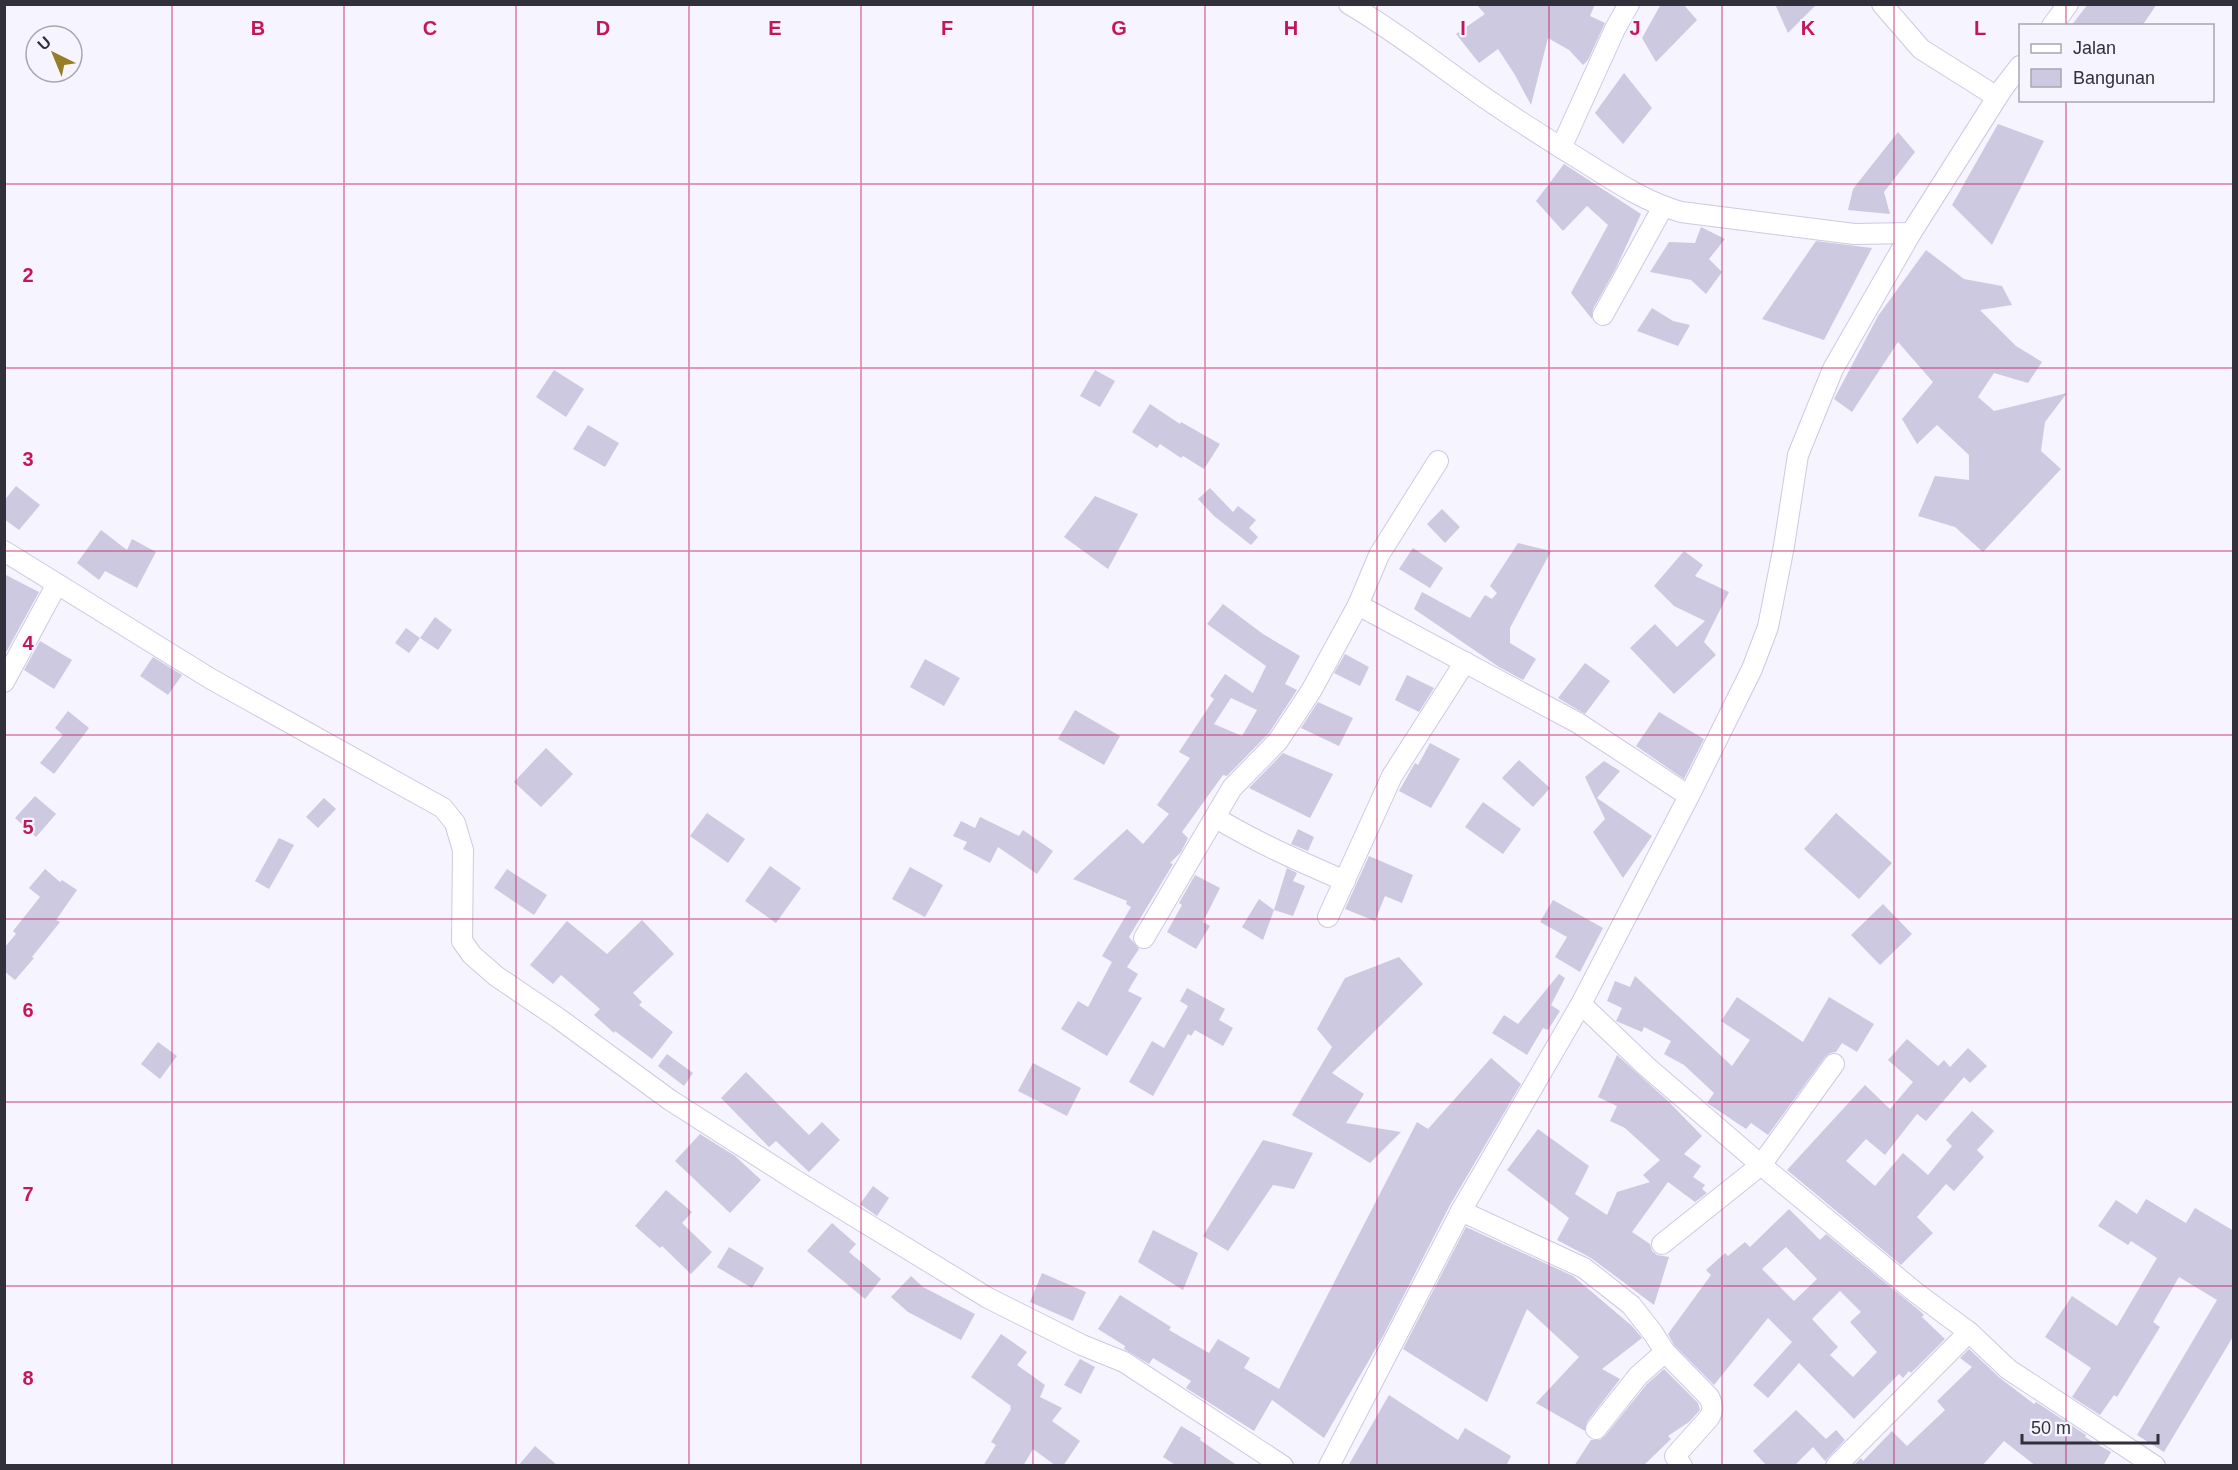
<svg xmlns="http://www.w3.org/2000/svg" width="2238" height="1470" viewBox="0 0 2238 1470" font-family="Helvetica,sans-serif">
<rect width="100%" height="100%" fill="#f6f4fe"/>
<g fill="#cdc9e1" fill-rule="evenodd">
<path d="M1476,4H1595L1590,16L1605,23L1588,60L1583,65L1569,50L1548,38L1531,105L1515,75L1498,49L1479,63L1456,34L1485,14Z"/>
<path d="M1661,4H1683L1697,20L1656,62L1642,38Z"/>
<path d="M1775,4H1817L1788,33Z"/>
<path d="M2088,4H2157L2142,26H2071Z"/>
<path d="M1624,73L1652,108L1623,144L1595,113Z"/>
<path d="M1998,124L2044,141L1992,245L1952,205Z"/>
<path d="M1898,132L1915,152L1884,192L1890,214L1848,210L1853,189Z"/>
<path d="M1564,164L1641,214L1616,268L1593,309L1592,319L1571,293L1608,225L1587,206L1563,231L1536,201Z"/>
<path d="M1701,227L1725,239L1709,259L1722,272L1706,294L1691,280L1650,272L1669,242L1695,243Z"/>
<path d="M1816,241L1872,248L1824,340L1762,319Z"/>
<path d="M1926,250L1964,279L2002,286L2012,305L1980,310L2016,346L2042,362L2028,383L1994,373L1978,397L1994,411L2067,393L2045,422L2041,451L2061,469L1983,552L1955,527L1918,516L1935,476L1969,480V455L1937,425L1917,444L1902,419L1933,382L1898,342L1852,412L1834,399L1878,316Z"/>
<path d="M1652,308L1673,321L1690,325L1678,346L1637,331Z"/>
<path d="M554,370L584,389L566,417L536,397Z"/>
<path d="M1095,370L1115,381L1100,407L1080,396Z"/>
<path d="M1150,404L1180,424L1181,422L1220,444L1204,469L1183,456L1181,458L1160,444L1157,448L1132,432Z"/>
<path d="M588,425L619,443L605,467L573,449Z"/>
<path d="M16,486L40,505L19,530L4,519V501Z"/>
<path d="M1210,488L1233,512L1238,506L1256,520L1249,528L1258,537L1251,545L1214,516L1198,499Z"/>
<path d="M1095,496L1138,514L1108,569L1064,537Z"/>
<path d="M1442,509L1460,527L1445,543L1427,524Z"/>
<path d="M101,530L127,550L132,539L156,552L137,588L105,571L99,580L77,563Z"/>
<path d="M1518,543L1551,551L1510,628V643L1536,659L1523,680L1499,667L1414,609L1422,592L1470,618L1485,595L1492,599L1497,593L1490,586Z"/>
<path d="M1413,548L1443,568L1430,588L1399,569Z"/>
<path d="M1684,551L1703,565L1695,576L1729,592L1704,642L1716,655L1674,694L1630,648L1655,624L1677,647L1705,621L1674,606L1654,586Z"/>
<path d="M4,574L39,592L4,656Z"/>
<path d="M1223,604L1263,634L1300,656L1285,684L1297,690L1269,733L1227,776L1223,775L1182,832L1188,838L1181,852L1170,863L1173,864L1129,937L1139,949L1127,967L1138,974L1128,991L1142,998L1107,1056L1061,1029L1078,1001L1088,1007L1112,962L1102,956L1131,907L1126,904L1127,901L1073,879L1127,829L1143,844L1169,814L1157,805L1190,758L1179,752L1214,699L1210,696L1225,674L1253,693L1266,666L1207,624ZM1231,698L1257,710L1242,736L1214,724Z"/>
<path d="M435,617L452,630L438,650L420,638Z"/>
<path d="M406,628L420,638L409,653L395,643Z"/>
<path d="M40,641L72,660L54,689L24,670Z"/>
<path d="M1345,654L1369,667L1360,686L1334,673Z"/>
<path d="M153,657L182,675L168,695L140,676Z"/>
<path d="M925,659L960,678L944,706L910,687Z"/>
<path d="M1585,663L1610,681L1585,714L1558,698Z"/>
<path d="M1407,675L1434,688L1419,712L1395,700Z"/>
<path d="M1318,702L1353,718L1339,746L1301,728Z"/>
<path d="M1075,710L1120,736L1104,765L1058,739Z"/>
<path d="M68,711L89,728L54,774L40,763L63,735L55,728Z"/>
<path d="M1659,712L1704,739L1684,779L1636,746Z"/>
<path d="M1430,743L1460,759L1431,808L1399,791L1415,763L1418,765Z"/>
<path d="M546,748L573,774L541,807L514,782Z"/>
<path d="M1283,753L1333,774L1310,818L1249,788Z"/>
<path d="M1519,760L1550,788L1533,807L1502,778Z"/>
<path d="M1604,761L1620,771L1597,798L1652,836L1623,878L1593,832L1605,819L1585,777Z"/>
<path d="M35,796L56,814L36,837L15,818Z"/>
<path d="M324,798L336,809L318,828L306,817Z"/>
<path d="M1483,802L1521,829L1503,854L1465,827Z"/>
<path d="M707,813L745,839L728,863L690,836Z"/>
<path d="M1836,813L1892,863L1859,899L1804,849Z"/>
<path d="M980,817L1019,836L1023,830L1053,851L1037,874L998,847L990,863L963,849L967,842L953,836L961,821L975,828Z"/>
<path d="M1298,829L1314,837L1308,851L1291,844Z"/>
<path d="M279,838L294,845L269,889L255,881Z"/>
<path d="M1369,856L1413,875L1402,903L1385,896L1375,921L1345,909Z"/>
<path d="M770,866L801,888L776,923L745,901Z"/>
<path d="M910,867L943,885L925,917L892,899Z"/>
<path d="M1287,868L1297,873L1293,881L1305,886L1293,916L1274,910Z"/>
<path d="M45,869L60,882L62,880L77,890L56,920L60,922L32,957L34,958L15,980L4,971V948L16,934L13,931L40,897L29,888Z"/>
<path d="M507,869L547,895L534,915L494,888Z"/>
<path d="M1195,875L1220,888L1203,922L1210,926L1196,949L1167,932L1182,905L1179,903Z"/>
<path d="M1259,899L1274,910L1263,940L1242,927Z"/>
<path d="M1553,900L1603,928L1580,972L1555,957L1567,937L1540,922Z"/>
<path d="M1883,904L1912,934L1880,965L1851,935Z"/>
<path d="M642,920L674,954L633,993L642,1002L639,1005L673,1032L652,1059L615,1031L614,1033L594,1015L600,1009L561,975L553,984L530,965L567,921L607,954Z"/>
<path d="M1399,957L1423,984L1332,1073L1364,1094L1346,1123L1401,1132L1370,1163L1292,1115L1332,1047L1317,1029L1345,978Z"/>
<path d="M1559,974L1565,978L1551,1005L1560,1011L1548,1030L1543,1028L1527,1055L1492,1033L1504,1015L1518,1024Z"/>
<path d="M1635,976L1732,1066L1750,1040L1721,1021L1737,997L1803,1042L1829,997L1874,1024L1857,1052L1842,1043L1836,1052L1830,1053L1825,1057L1768,1135L1751,1123L1746,1129L1707,1103L1714,1093L1684,1065L1664,1054L1671,1041L1644,1027L1642,1032L1616,1021L1622,1008L1607,1001L1615,981L1630,987Z"/>
<path d="M1187,988L1225,1009L1219,1020L1233,1028L1223,1046L1195,1030L1191,1036L1188,1034L1153,1096L1129,1082L1152,1041L1164,1048L1188,1006L1180,1001Z"/>
<path d="M1907,1039L1938,1066L1944,1060L1950,1067L1968,1048L1987,1066L1970,1083L1964,1077L1926,1121L1917,1114L1885,1155L1866,1139L1846,1161L1875,1186L1903,1153L1928,1175L1952,1146L1946,1140L1972,1111L1994,1131L1977,1150L1984,1157L1954,1191L1946,1184L1917,1217L1933,1233L1901,1265L1787,1170L1865,1085L1890,1109L1913,1082L1888,1060Z"/>
<path d="M158,1042L177,1056L160,1079L141,1064Z"/>
<path d="M667,1054L693,1073L684,1086L658,1066Z"/>
<path d="M1617,1055L1667,1100L1702,1136L1684,1154L1701,1166L1693,1177L1705,1185L1702,1189L1707,1193L1695,1202L1668,1182L1632,1232L1650,1244L1652,1251L1657,1255L1669,1257L1654,1305L1591,1258L1557,1240L1569,1218L1507,1170L1538,1129L1589,1166L1575,1194L1607,1215L1617,1192L1650,1182L1643,1175L1660,1160L1625,1128L1610,1121L1617,1106L1598,1097Z"/>
<path d="M1491,1058L1521,1084L1450,1205L1383,1336L1324,1438L1272,1400L1254,1431L1186,1388L1191,1381L1153,1358L1149,1364L1124,1349L1125,1346L1098,1329L1120,1295L1171,1327L1169,1330L1209,1353L1218,1339L1250,1358L1244,1368L1279,1389L1417,1122L1428,1129Z"/>
<path d="M1033,1063L1081,1088L1067,1116L1018,1091Z"/>
<path d="M746,1072L809,1135L822,1122L840,1140L809,1172L776,1141L769,1147L721,1098Z"/>
<path d="M700,1134L735,1156L761,1180L730,1213L675,1161Z"/>
<path d="M1263,1140L1313,1153L1294,1189L1273,1185L1228,1251L1203,1236Z"/>
<path d="M873,1186L889,1198L877,1216L860,1204Z"/>
<path d="M666,1190L692,1212L682,1223L712,1252L691,1274L662,1246L660,1248L635,1226Z"/>
<path d="M2146,1199L2186,1223L2195,1208L2234,1231V1335L2164,1452L2137,1435L2217,1300L2179,1277L2153,1322L2160,1327L2117,1397L2114,1395L2100,1415L2072,1397L2091,1368L2045,1337L2072,1296L2117,1326L2157,1258L2131,1241L2128,1245L2098,1226L2116,1200L2137,1214Z"/>
<path d="M1789,1209L1820,1240L1826,1234L1921,1312L1924,1315L1922,1317L1945,1339L1911,1373L1909,1371L1903,1378L1899,1374L1854,1419L1799,1363L1768,1398L1753,1385L1792,1342L1768,1318L1714,1385L1674,1345L1668,1334L1711,1275L1706,1270L1725,1253L1728,1256L1745,1242L1750,1247ZM1786,1247L1817,1279L1794,1301L1762,1269ZM1840,1291L1861,1312L1850,1322L1877,1352L1853,1377L1830,1355L1838,1347L1812,1319Z"/>
<path d="M832,1223L856,1244L849,1252L881,1279L865,1299L807,1251Z"/>
<path d="M1466,1227L1573,1276L1632,1326L1642,1338L1602,1369L1620,1379L1587,1422L1585,1431L1536,1403L1579,1357L1527,1309L1487,1402L1403,1349Z"/>
<path d="M1153,1230L1198,1253L1183,1290L1138,1262Z"/>
<path d="M729,1247L764,1268L752,1288L717,1267Z"/>
<path d="M1042,1273L1086,1292L1073,1321L1030,1302Z"/>
<path d="M911,1276L923,1287L975,1314L961,1340L908,1312L891,1297Z"/>
<path d="M1001,1334L1027,1352L1017,1365L1045,1385L1040,1397L1062,1408L1052,1421L1080,1441L1063,1466H1056L1033,1449L1023,1466H983L996,1445L991,1442L1011,1409L1010,1408L1011,1406L971,1377Z"/>
<path d="M1969,1349L2000,1378L2034,1404L2036,1402L2086,1435L2085,1437L2111,1452L2103,1466H2036L2004,1441L1982,1466H1853L1861,1458L1863,1461L1892,1431L1907,1446L1945,1410L1937,1401L1972,1367L1960,1358Z"/>
<path d="M1080,1359L1095,1367L1081,1394L1064,1385Z"/>
<path d="M1664,1369L1698,1403L1700,1410L1689,1422L1668,1436L1671,1439L1643,1466H1574L1591,1440H1600L1605,1436L1647,1384Z"/>
<path d="M1389,1395L1458,1440L1465,1428L1511,1456L1506,1466H1348Z"/>
<path d="M1796,1410L1826,1439L1836,1430L1845,1440L1825,1461L1813,1447L1794,1466H1767L1753,1451Z"/>
<path d="M1181,1426L1201,1438L1200,1440L1238,1466H1177L1163,1457Z"/>
<path d="M535,1446L558,1466H518Z"/>
</g>
<g fill="none" stroke-linecap="round" stroke-linejoin="round">
<g stroke="#cec9e2" stroke-width="22">
<g id="street">
<path d="M1349,4C1398,33 1442,68 1488,100C1517,120 1547,139 1576,157C1610,178 1642,201 1681,212L1854,234L1911,233"/>
<path d="M1882,4L1921,49L1997,97"/>
<path d="M2052,26L2068,4"/>
<path d="M1561,148L1615,29L1629,4"/>
<path d="M1603,315L1663,207"/>
<path d="M4,551L211,679L443,808L455,823L463,850L462,941L472,955L496,976L558,1018L670,1100L795,1180L988,1298L1082,1345L1124,1362L1283,1466"/>
<path d="M1358,605L1578,723L1689,796"/>
<path d="M4,682L57,584"/>
<path d="M1216,818C1258,843 1301,862 1345,881"/>
<path d="M1328,917L1392,776L1465,662"/>
<path d="M1144,938L1232,788L1278,741L1311,691L1358,605L1379,555L1438,461"/>
<path d="M1581,1004L1646,1066L1761,1165L1915,1292L1969,1332L2008,1369L2155,1466"/>
<path d="M1461,1211L1584,1268L1631,1305L1653,1333L1665,1352L1709,1397C1713,1405 1714,1410 1709,1418L1675,1456L1682,1466"/>
<path d="M1662,1244L1761,1165L1834,1064"/>
<path d="M1596,1429L1638,1376L1665,1352"/>
<path d="M1329,1466L1461,1211L1581,1004L1689,796L1752,669L1768,627L1784,546L1798,455L1833,369L1911,233L2003,88L2020,66"/>
<path d="M1836,1466L1969,1332"/>
</g>
</g>
<use href="#street" stroke="#fff" stroke-width="20"/>
</g>
<path fill="none" stroke="#c2185b" stroke-width="1.5" stroke-opacity="0.55" d="M172,4V1466M344,4V1466M516,4V1466M689,4V1466M861,4V1466M1033,4V1466M1205,4V1466M1377,4V1466M1549,4V1466M1722,4V1466M1894,4V1466M2066,4V26M2066,100V1466M4,184H2234M4,368H2234M4,551H2234M4,735H2234M4,919H2234M4,1102H2234M4,1286H2234"/>
<g font-size="20" text-anchor="middle" font-weight="bold" fill="#c2185b" stroke="#f6f4fe" stroke-width="4.5" stroke-linejoin="round" paint-order="stroke">
<text x="258" y="35">B</text>
<text x="430" y="35">C</text>
<text x="603" y="35">D</text>
<text x="775" y="35">E</text>
<text x="947" y="35">F</text>
<text x="1119" y="35">G</text>
<text x="1291" y="35">H</text>
<text x="1463" y="35">I</text>
<text x="1635" y="35">J</text>
<text x="1808" y="35">K</text>
<text x="1980" y="35">L</text>
<text x="28" y="282">2</text>
<text x="28" y="466">3</text>
<text x="28" y="650">4</text>
<text x="28" y="834">5</text>
<text x="28" y="1017">6</text>
<text x="28" y="1201">7</text>
<text x="28" y="1385">8</text>
</g>
<rect width="2238" height="1470" fill="none" stroke="#32303a" stroke-width="12"/>
<rect x="2019" y="24" width="195" height="78" fill="#f6f4fe" stroke="#a8a6b0" stroke-width="1.5"/>
<rect x="2031" y="44" width="30" height="9" fill="#ffffff" stroke="#a8a6b0" stroke-width="1.5"/>
<text x="2073" y="54" font-size="18" fill="#32303a">Jalan</text>
<rect x="2031" y="69" width="30" height="18" fill="#cdc9e1" stroke="#a8a6b0" stroke-width="1.5"/>
<text x="2073" y="84" font-size="18" fill="#32303a">Bangunan</text>
<g transform="translate(54 54) rotate(317)"><circle r="28" fill="#f6f4fe" stroke="#a8a6b0" stroke-width="1.5"/>
<path d="M0-4.5L10 22L0 15L-10 22Z" fill="#967e26"/>
<text y="-9" font-size="16" font-weight="bold" text-anchor="middle" fill="#32303a">U</text>
</g>
<path d="M2022 1434v9h136v-9" fill="none" stroke="#32303a" stroke-width="3"/>
<text x="2031" y="1434" font-size="18" fill="#32303a" stroke="#f6f4fe" stroke-width="4.5" paint-order="stroke">50 m</text>
</svg>
